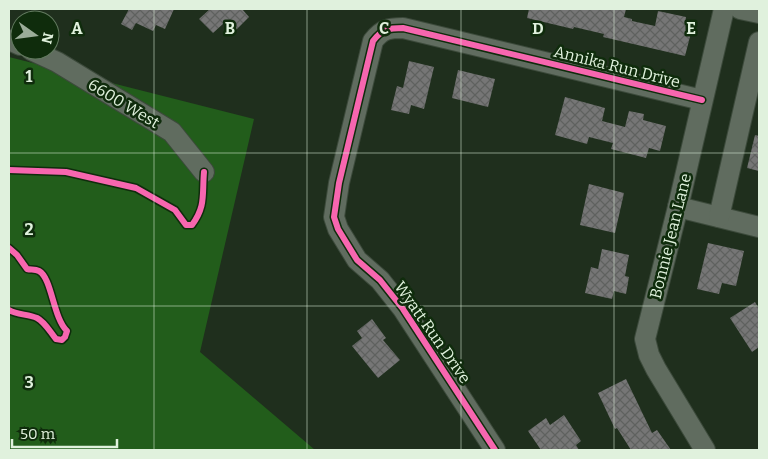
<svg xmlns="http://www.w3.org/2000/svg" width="768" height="459" viewBox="0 0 768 459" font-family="Bitter,serif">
<defs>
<pattern id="building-cross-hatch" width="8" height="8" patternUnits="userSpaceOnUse" patternTransform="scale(1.25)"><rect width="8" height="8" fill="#767676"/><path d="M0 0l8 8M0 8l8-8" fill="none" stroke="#5f615f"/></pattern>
</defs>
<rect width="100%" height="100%" fill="#1f2f1d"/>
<path fill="#225d1b" d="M9,57L254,119L200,352L315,450H9Z"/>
<g fill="url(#building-cross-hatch)">
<path d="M129,9H174L165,29L156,25L153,31L136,23L132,30L121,24Z"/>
<path d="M210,9H242L249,17L233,33L224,23L213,33L199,19Z"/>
<path d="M529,9H626L624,17L632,19V21L655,26L658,11L686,17L685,23L693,25L685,56L603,37L604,34L574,27L573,29L527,18Z"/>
<path d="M409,61L434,67L424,109L411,105L409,114L391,110L397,86L403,88Z"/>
<path d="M458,70L495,79L488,107L452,98Z"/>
<path d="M565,97L605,108L602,121L625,127L629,111L644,114L643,120L666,126L660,151L649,148L646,158L611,149L613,143L589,137L587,144L555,135Z"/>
<path d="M755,135L759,136V171L747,168Z"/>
<path d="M589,184L624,193L615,233L580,225Z"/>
<path d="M708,243L744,251L736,286L722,283L719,294L697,289Z"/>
<path d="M602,249L629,255L625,276L629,277L626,294L614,291L612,299L585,293L591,267L598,269Z"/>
<path d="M755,302L759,309V347L752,352L730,318Z"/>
<path d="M372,319L386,338L383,340L400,360L378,378L352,346L362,338L357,331Z"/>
<path d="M626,379L652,433L657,430L671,450H631L617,428L615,429L598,393Z"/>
<path d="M564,415L581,441L576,445L579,450H541L528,431L546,418L550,425Z"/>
</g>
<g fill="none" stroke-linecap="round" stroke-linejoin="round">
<g stroke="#3c4a3b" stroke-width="22">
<g id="minor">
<path d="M740,9L759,13"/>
<path d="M9,40L20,45"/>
<path d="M31,50L57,62L172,132L204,172"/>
<path d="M678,207L759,227"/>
<path d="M719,217L759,42"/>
<path d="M495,450L403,309L380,280L357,260L338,229L334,217L339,183L373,41C382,29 389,28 403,28L702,100"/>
<path d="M705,450L656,369L649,355L645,339L678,207L724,9"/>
</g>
</g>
<use href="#minor" stroke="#606c5f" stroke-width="20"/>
<g stroke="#0f2c0c" stroke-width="9">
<g id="cycleway">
<path d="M9,170L66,172L136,188L175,210L186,225H192C206,206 202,195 204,172"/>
<path d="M9,248L17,255L27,269C31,270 35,269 39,271C52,278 53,318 67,331L65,337L62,340L56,339C50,332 45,322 37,318C28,314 17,315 9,310"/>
<path d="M495,450L403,309L380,280L357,260L338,229L334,217L339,183L373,41C382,29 389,28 403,28L702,100"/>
</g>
</g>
<use href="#cycleway" stroke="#f766af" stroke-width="6"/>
</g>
<path fill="none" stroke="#e0f1dd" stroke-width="1" stroke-opacity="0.55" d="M154,9V450M307,9V450M461,9V450M614,9V450M9,153H759M9,306H759"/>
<g text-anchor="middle" stroke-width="5" stroke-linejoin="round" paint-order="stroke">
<g font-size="16" fill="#e0f1dd" stroke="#0f2c0c">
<text transform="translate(617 66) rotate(14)" y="6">Annika Run Drive</text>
<text transform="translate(124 103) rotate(31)" y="6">6600 West</text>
<text transform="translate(670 236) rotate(-76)" y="6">Bonnie Jean Lane</text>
<text transform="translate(433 332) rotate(55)" y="6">Wyatt Run Drive</text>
</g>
</g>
<g font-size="16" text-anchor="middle" font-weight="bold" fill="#e0f1dd" stroke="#0f2c0c" stroke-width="5" stroke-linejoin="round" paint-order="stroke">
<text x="77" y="34">A</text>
<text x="230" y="34">B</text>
<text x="384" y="34">C</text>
<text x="538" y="34">D</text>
<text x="691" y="34">E</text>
<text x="29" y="82">1</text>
<text x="29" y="235">2</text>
<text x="29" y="388">3</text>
</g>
<rect width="768" height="459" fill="none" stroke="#e0f1dd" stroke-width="20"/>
<g transform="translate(35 35) rotate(104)"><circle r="24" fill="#0f2c0c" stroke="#637b60"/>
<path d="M0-4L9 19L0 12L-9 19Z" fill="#9cad9a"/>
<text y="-8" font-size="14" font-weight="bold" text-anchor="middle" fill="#e0f1dd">N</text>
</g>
<path d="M12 439v8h105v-8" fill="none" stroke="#e0f1dd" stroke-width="2.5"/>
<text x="20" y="439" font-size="15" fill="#e0f1dd" stroke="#0f2c0c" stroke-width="4" paint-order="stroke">50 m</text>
</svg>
